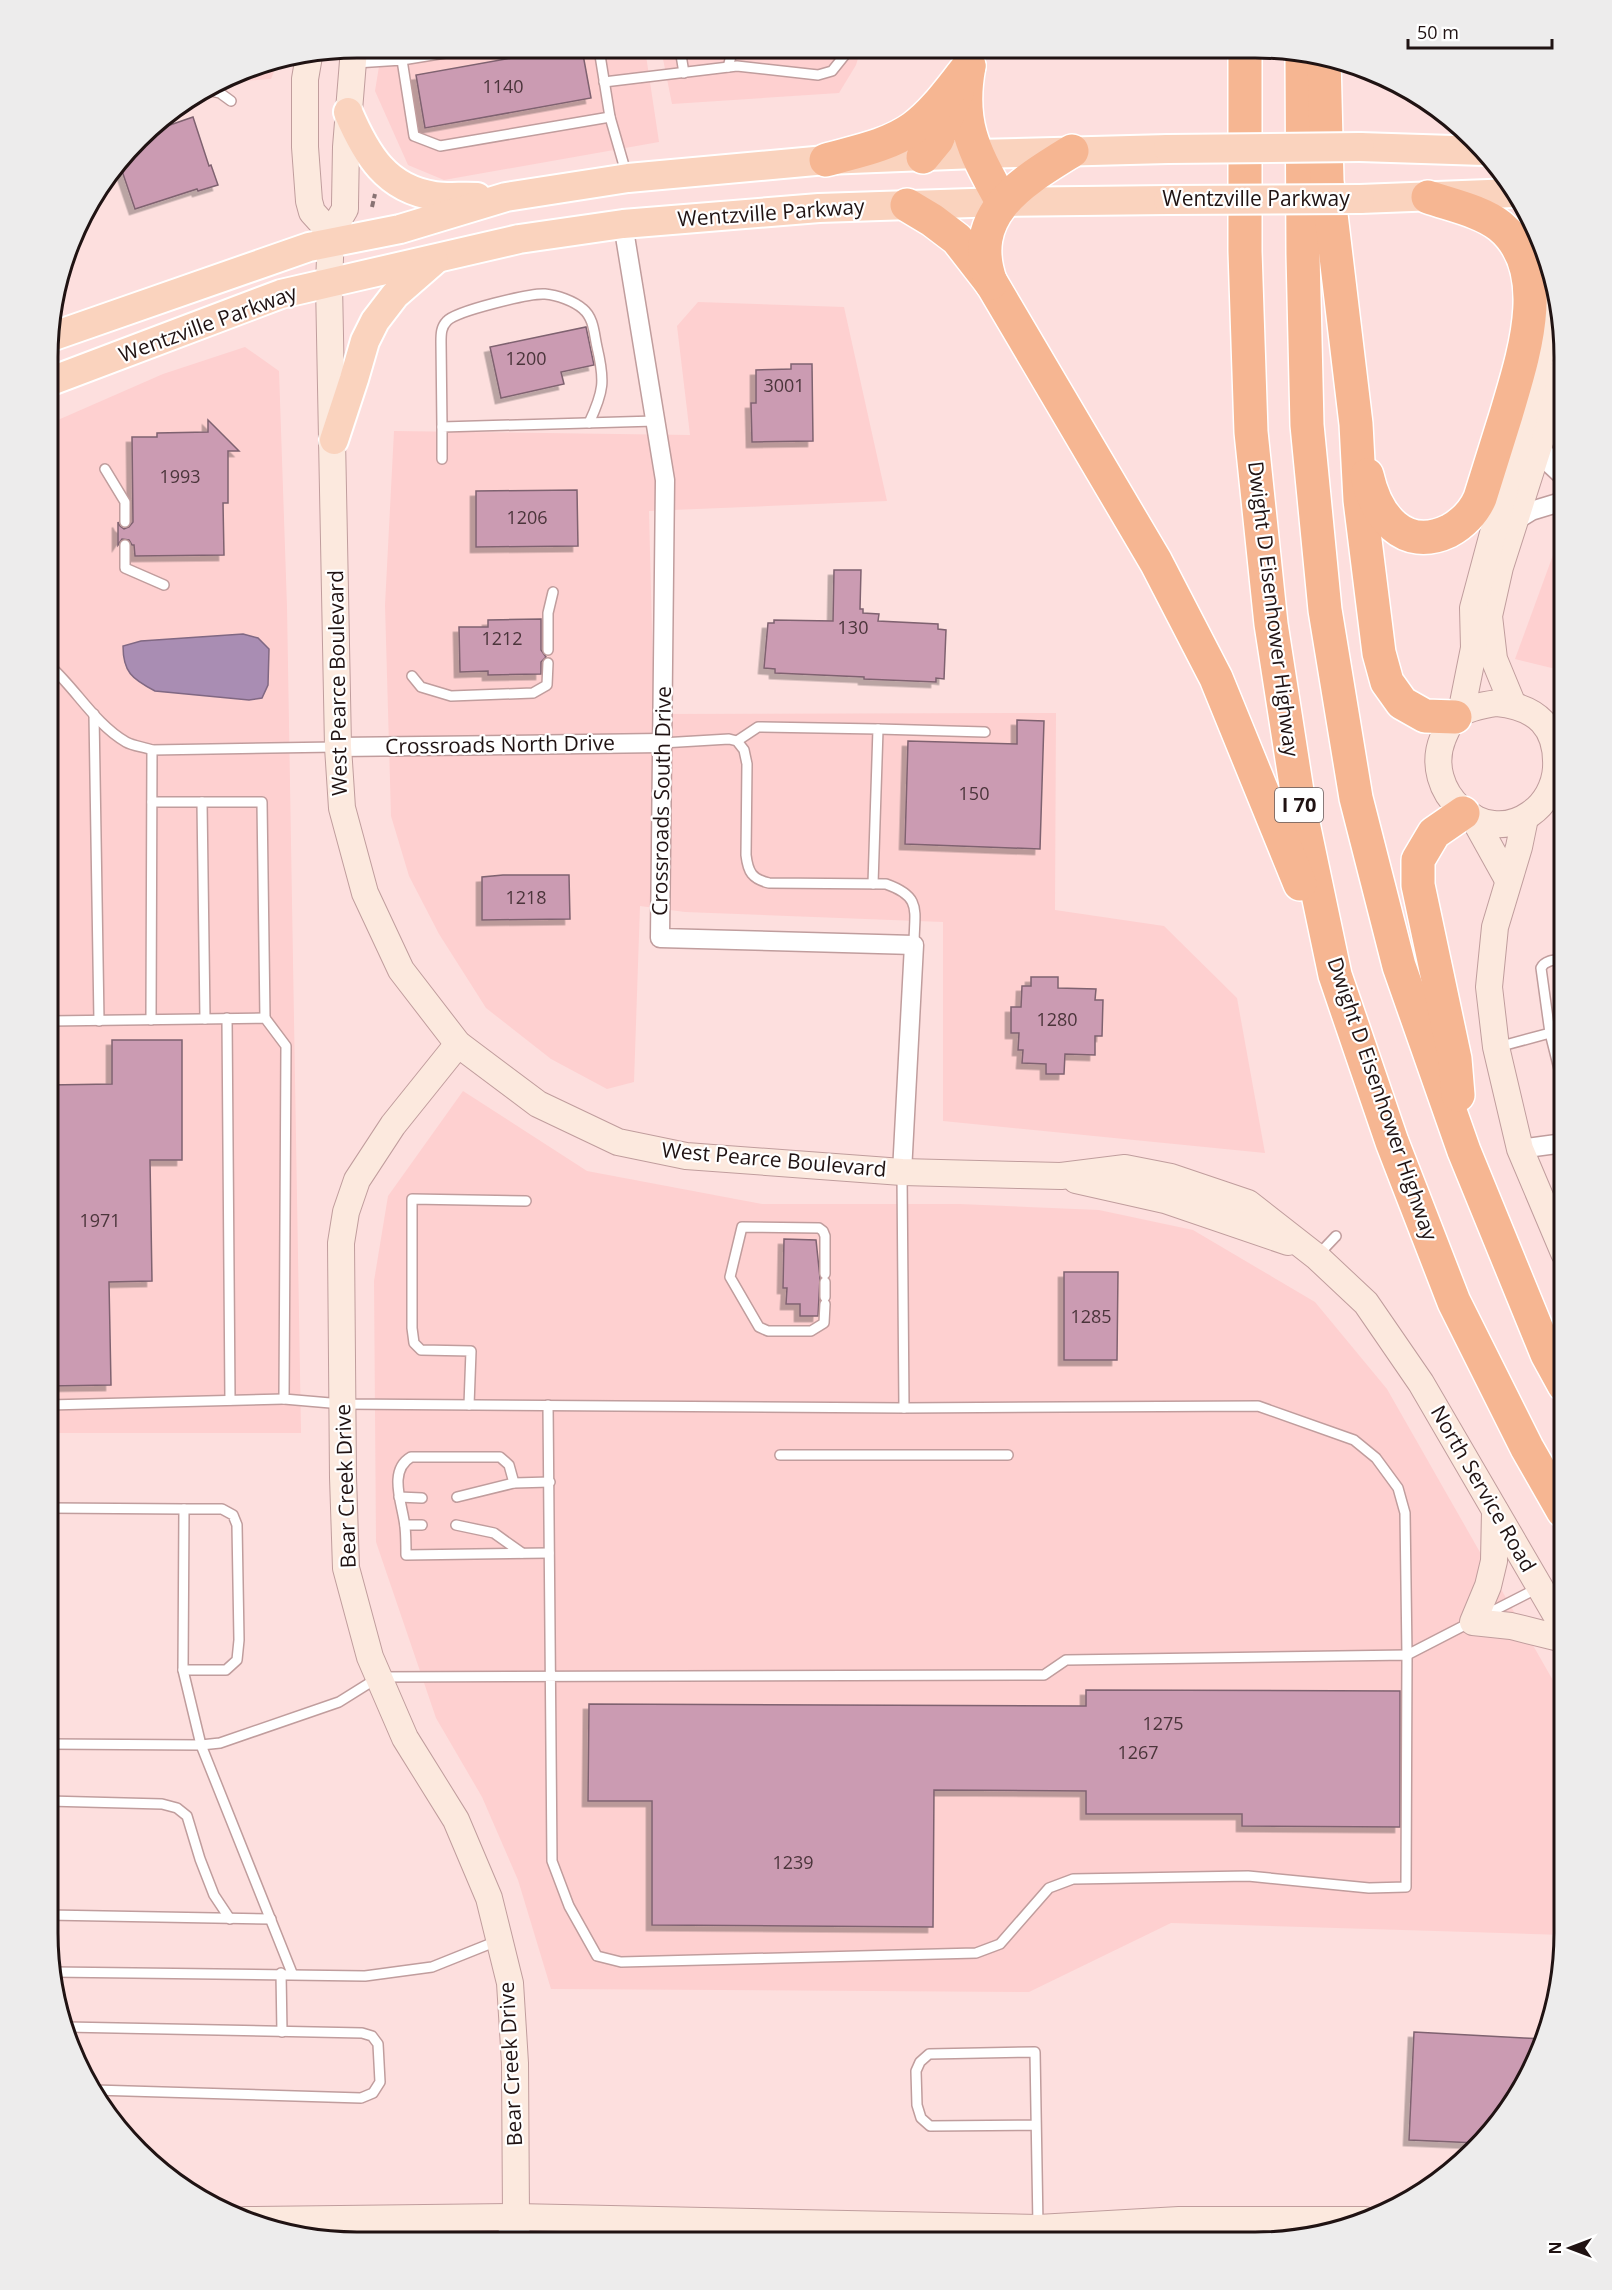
<svg xmlns="http://www.w3.org/2000/svg" width="1612" height="2290" viewBox="0 0 1612 2290" font-family="'Open Sans',sans-serif">
<defs>
<filter id="shadow"><feDropShadow dx="-5.5" dy="5.5" stdDeviation="0" flood-color="#0004"/></filter>
</defs>
<rect width="100%" height="100%" fill="#fddfde"/>
<g fill="#fed0d0">
<path d="M382,48L645,49L659,142L444,180L408,165L375,91Z"/>
<path d="M661,49H861L856,65L839,93L672,104Z"/>
<path d="M278,61L271,79L228,82L258,65Z"/>
<path d="M698,302L844,307L887,501L649,511L654,714L1056,713L1055,910L1164,926L1237,998L1265,1153L943,1121V922L685,912L640,906L634,1082L607,1089L551,1059L486,1008L439,934L409,876L391,816L385,605L394,431L690,435L677,326Z"/>
<path d="M245,347L279,371L287,607L301,1433H49L51,423L163,374Z"/>
<path d="M1564,525V671L1515,659Z"/>
<path d="M463,1091L587,1171L762,1204H960L1099,1210L1193,1230L1315,1302L1387,1389L1563,1698V1935L1171,1923L1029,1992L551,1989L518,1880L482,1797L436,1718L376,1542L374,1281L388,1196Z"/>
</g>
<path fill="#a98db3" stroke="#806883" stroke-width="1.5" d="M243,634L258,638L269,649L268,685L262,698L249,700L155,691C132,679 123,672 123,646L141,641Z"/>
<g fill="#cb9bb2" stroke="#7f6270" stroke-width="1.5" filter="url(#shadow)">
<path d="M562,49H582L591,98L425,128L416,75Z"/>
<path d="M193,117L209,166L211,165L218,185L198,191L197,189L135,209L120,165L147,133Z"/>
<path d="M586,327L594,365L561,372L564,384L501,398L490,347Z"/>
<path d="M791,364H812L813,441L752,442L751,403H756V370L791,369Z"/>
<path d="M208,420L239,451H228V503H223L224,555L135,556L134,545H132L129,540L122,539L118,545V522L120,526L124,529L129,527L133,522L132,437H157V433L208,432Z"/>
<path d="M577,490L578,546L476,547V491Z"/>
<path d="M834,570H861L860,609H863V613L879,614L878,621L938,624V629L946,630L944,679L936,678V682L864,679V677L775,673V669L764,668L768,623H774V620L833,621Z"/>
<path d="M541,619V650L546,657L541,662V674L488,675V671L460,672L459,627H488V620Z"/>
<path d="M1017,720L1044,721L1040,849L905,844L908,741L1017,744Z"/>
<path d="M503,875H569L570,919L482,920V877Z"/>
<path d="M1031,977H1058V988L1096,989L1095,1000H1103L1102,1036H1095V1055L1065,1054L1064,1074H1046V1064L1022,1063L1023,1050H1018L1019,1033H1011V1007H1021L1022,986H1031Z"/>
<path d="M112,1040H182V1160H150L152,1281L109,1282L111,1385L49,1386V1085L112,1084Z"/>
<path d="M784,1239L816,1240L820,1278L818,1316H800V1304H786L787,1288H783Z"/>
<path d="M1064,1272H1118L1117,1360H1064Z"/>
<path d="M1086,1690L1400,1691V1827L1242,1826V1814H1086V1791L934,1790L933,1927L652,1925V1801H588L589,1704L1086,1706Z"/>
<path d="M1414,2032L1544,2039L1512,2105L1478,2143L1409,2140Z"/>
</g>
<g fill="none" stroke-linecap="round" stroke-linejoin="round">
<g stroke="#c09d9d" stroke-width="12">
<g id="lane">
<path d="M599,49L610,117"/>
<path d="M680,49L684,73"/>
<path d="M402,60L476,48"/>
<path d="M356,63L402,60L414,136L440,146L610,117L627,176"/>
<path d="M254,67L264,64"/>
<path d="M728,67L733,49"/>
<path d="M604,82L737,66L818,75L832,71L844,56L846,49"/>
<path d="M211,91L220,93L231,101"/>
<path d="M442,427L441,342C441,334 441,327 447,321C456,311 530,293 545,294C557,295 574,301 583,309C594,318 594,334 597,347C605,381 604,391 589,423"/>
<path d="M442,459V427L655,421"/>
<path d="M105,469L125,502V522"/>
<path d="M125,545V568L164,585"/>
<path d="M548,650V613L553,592"/>
<path d="M50,666C76,689 95,724 126,742C133,746 144,747 152,750L336,747"/>
<path d="M412,676L421,687L451,696L533,693L547,685L548,663"/>
<path d="M94,714L99,1021"/>
<path d="M878,729L985,732"/>
<path d="M737,741L758,727L878,729L873,884"/>
<path d="M662,743L729,739L737,741L744,750L747,764L746,855C748,872 752,879 769,883L886,884C923,897 914,911 914,945"/>
<path d="M152,802H262L265,1018"/>
<path d="M202,802L205,1019"/>
<path d="M227,1018L230,1400"/>
<path d="M151,1020L152,750"/>
<path d="M50,1021L265,1018L286,1046L284,1399L342,1404L904,1408L1258,1406L1354,1440L1376,1458L1398,1488L1405,1513L1407,1655L1471,1622"/>
<path d="M1498,1047L1550,1033L1541,968C1545,960 1555,960 1564,959"/>
<path d="M1564,1080L1561,1077L1550,1033L1564,1031"/>
<path d="M902,1174L904,1408"/>
<path d="M1318,1255L1336,1236"/>
<path d="M825,1297V1282"/>
<path d="M825,1304L824,1323L811,1331H768L759,1327L730,1277L742,1227L819,1228L823,1231L825,1236V1274"/>
<path d="M49,1405L284,1399"/>
<path d="M469,1405L471,1351L421,1350L414,1343L412,1328V1199L526,1201"/>
<path d="M780,1455H1008"/>
<path d="M399,1497L422,1498"/>
<path d="M457,1497L514,1483"/>
<path d="M49,1508L184,1509L183,1670L201,1745L292,1973"/>
<path d="M405,1525H422"/>
<path d="M456,1525L494,1533L522,1553"/>
<path d="M549,1553L406,1555C406,1546 406,1536 405,1527C403,1505 387,1471 411,1457H500L509,1465L514,1483L550,1482"/>
<path d="M1483,1616L1538,1588"/>
<path d="M183,1670H226L237,1660L239,1640L237,1525L233,1515L222,1509H184"/>
<path d="M48,1744L201,1745L220,1743L339,1702L379,1677L1044,1675L1066,1660L1407,1655L1406,1887L1369,1888L1248,1876L1073,1879L1049,1888L1000,1944L976,1953L621,1962L597,1956L569,1906L552,1861L548,1405"/>
<path d="M48,1801L162,1804L177,1808L187,1816L200,1859L214,1895L230,1919"/>
<path d="M48,1915L271,1919"/>
<path d="M52,1972L365,1976L432,1967L497,1941"/>
<path d="M281,1973L282,2032"/>
<path d="M66,2027L362,2033L372,2036L378,2044L380,2082L373,2093L361,2098L94,2090"/>
<path d="M1036,2125L930,2126L921,2118L917,2105L916,2071L920,2062L929,2054L1035,2052L1038,2226"/>
<path d="M1179,2220L1182,2242"/>
</g>
</g>
<g stroke="#c09d9d" stroke-width="21">
<g id="street">
<path d="M623,224L665,480L660,938L914,945L902,1172"/>
<path d="M1540,443L1550,464L1564,477"/>
<path d="M1515,521L1531,511L1564,501"/>
<path d="M338,747L662,743"/>
<path d="M1520,1149L1564,1143"/>
<path d="M516,2217L523,2240"/>
<path d="M504,2240L516,2217"/>
</g>
</g>
<g stroke="#c09d9d" stroke-width="28">
<g id="secondary">
<path d="M354,49L346,147L345,204V209L331,233L329,284L338,747L342,808L365,893L401,970L458,1044L538,1104L618,1142L686,1156L902,1172L1020,1175L1061,1176L1125,1168L1171,1177L1248,1203L1317,1257L1366,1303L1421,1383L1563,1627"/>
<path d="M309,56L305,79V147L309,201L312,212L331,233"/>
<path d="M1497,703C1537,707 1558,727 1556,768C1555,786 1545,804 1530,814C1482,848 1421,791 1443,738C1446,731 1449,723 1454,718C1465,708 1483,705 1497,703Z"/>
<path d="M1513,705L1494,659L1489,616L1500,567L1564,367"/>
<path d="M1461,713L1474,648L1473,608L1556,298"/>
<path d="M1473,817L1508,880"/>
<path d="M1525,818L1519,847L1495,927L1489,987L1496,1047L1520,1149L1564,1253"/>
<path d="M458,1044L393,1125L357,1180L346,1212L341,1243L343,1477L346,1568L370,1657L405,1738L456,1820L489,1898L510,1983L515,2063L516,2217"/>
<path d="M1076,1180L1165,1200L1288,1242"/>
<path d="M1495,1511L1494,1561L1488,1586L1473,1622L1511,1626L1563,1639"/>
<path d="M245,2220L516,2217L1038,2228L1179,2220H1365"/>
</g>
</g>
<g stroke="#fff" stroke-width="32">
<g id="primary">
<path d="M348,112C366,154 386,189 435,196C448,198 463,196 477,197"/>
<path d="M1360,147L1484,151"/>
<path d="M1360,199L1514,193"/>
<path d="M51,337L309,247L400,229L506,197L628,178L826,160L976,154L1168,149"/>
<path d="M51,381L281,294L519,239L623,224L819,208L1002,202L1168,200"/>
<path d="M334,440L354,379L365,341L375,321L395,295L434,261"/>
</g>
</g>
<g stroke="#fff" stroke-width="36">
<g id="highway">
<path d="M1245,51V251L1251,432L1271,624L1299,804L1335,975L1392,1142L1454,1302L1527,1448L1563,1511"/>
<path d="M1302,53L1303,254L1307,425L1325,610L1356,798L1399,966L1464,1151L1547,1354L1564,1385"/>
<path d="M1324,58L1327,181L1356,424L1360,500L1379,653L1387,682L1402,703L1425,716L1455,717"/>
<path d="M969,66C958,125 975,152 1002,202"/>
<path d="M923,157L937,140L957,93"/>
<path d="M826,160C854,152 888,146 913,128C935,112 951,88 969,66"/>
<path d="M907,205L932,220L957,239L992,284L1156,562L1216,678L1300,884"/>
<path d="M991,283C966,214 1022,182 1072,151"/>
<path d="M1367,475C1376,515 1403,553 1449,531C1462,524 1474,512 1480,498C1489,470 1497,443 1506,415C1522,360 1554,270 1500,226C1481,211 1451,205 1428,197"/>
<path d="M1458,1095L1455,1059L1418,885V860L1434,833L1463,813"/>
</g>
</g>
<path stroke="#887373" stroke-width="4" stroke-dasharray="6 3" stroke-linecap="butt" d="M372,207L375,194"/>
<use href="#lane" stroke="#fff" stroke-width="9"/>
<use href="#street" stroke="#fff" stroke-width="18"/>
<use href="#secondary" stroke="#fce9de" stroke-width="26"/>
<use href="#primary" stroke="#fad3be" stroke-width="28"/>
<use href="#highway" stroke="#f6b692" stroke-width="33"/>
<g stroke="#fff" stroke-width="32" stroke-linecap="butt">
<g id="primary-bridge">
<path d="M1168,149L1360,147"/>
<path d="M1168,200L1360,199"/>
</g>
</g>
<use href="#primary-bridge" stroke="#fad3be" stroke-width="28"/>
</g>
<g text-anchor="middle" stroke-width="4.5" stroke-linejoin="round" paint-order="stroke">
<g font-size="18" fill="#4b353b">
<text x="503" y="93">1140</text>
<text x="526" y="365">1200</text>
<text x="784" y="392">3001</text>
<text x="180" y="483">1993</text>
<text x="527" y="524">1206</text>
<text x="853" y="634">130</text>
<text x="502" y="645">1212</text>
<text x="974" y="800">150</text>
<text x="526" y="904">1218</text>
<text x="1057" y="1026">1280</text>
<text x="100" y="1227">1971</text>
<text x="1091" y="1323">1285</text>
<text x="1163" y="1730">1275</text>
<text x="1138" y="1759">1267</text>
<text x="793" y="1869">1239</text>
</g>
<rect fill="#fff" stroke="#635a5a" stroke-width="1.5" x="1275" y="788" width="48" height="34" rx="4.5"/>
<g font-size="20" font-weight="bold" fill="#201313">
<text x="1299" y="812">I 70</text>
</g>
<g font-size="21" fill="#201313" stroke="#fff">
<text x="1256" y="206">Wentzville Parkway</text>
<text transform="translate(771 213) rotate(-4)" y="7">Wentzville Parkway</text>
<text transform="translate(208 324) rotate(-20)" y="7">Wentzville Parkway</text>
<text transform="translate(1273 609) rotate(83)" y="7">Dwight D Eisenhower Highway</text>
<text transform="translate(338 683) rotate(-91)" y="7">West Pearce Boulevard</text>
<text transform="translate(500 745) rotate(-1)" y="7">Crossroads North Drive</text>
<text transform="translate(662 801) rotate(-89)" y="7">Crossroads South Drive</text>
<text transform="translate(1382 1099) rotate(71)" y="7">Dwight D Eisenhower Highway</text>
<text transform="translate(774 1160) rotate(5)" y="7">West Pearce Boulevard</text>
<text transform="translate(346 1486) rotate(-92)" y="7">Bear Creek Drive</text>
<text transform="translate(1483 1489) rotate(60)" y="7">North Service Road</text>
<text transform="translate(511 2064) rotate(-93)" y="7">Bear Creek Drive</text>
</g>
</g>
<path d="M0 0H1612V2290H0ZM357 58H1255A299 299 0 0 1 1554 357V1933A299 299 0 0 1 1255 2232H357A299 299 0 0 1 58 1933V357A299 299 0 0 1 357 58Z" fill="#edecec" fill-rule="evenodd"/>
<path fill="none" stroke="#201313" stroke-width="3" d="M357 58H1255A299 299 0 0 1 1554 357V1933A299 299 0 0 1 1255 2232H357A299 299 0 0 1 58 1933V357A299 299 0 0 1 357 58Z"/>
<g transform="translate(1570 2248) rotate(270)" stroke="#ffffff" stroke-width="4.5" paint-order="stroke">
<path d="M0-4.5L10 22L0 15L-10 22Z" fill="#201313"/>
<text y="-9" font-size="16" font-weight="bold" text-anchor="middle" fill="#201313">N</text>
</g>
<path d="M1408 39v9h144v-9" fill="none" stroke="#201313" stroke-width="3"/>
<text x="1417" y="39" font-size="18" fill="#201313" stroke="#ffffff" stroke-width="4.5" paint-order="stroke">50 m</text>
</svg>
